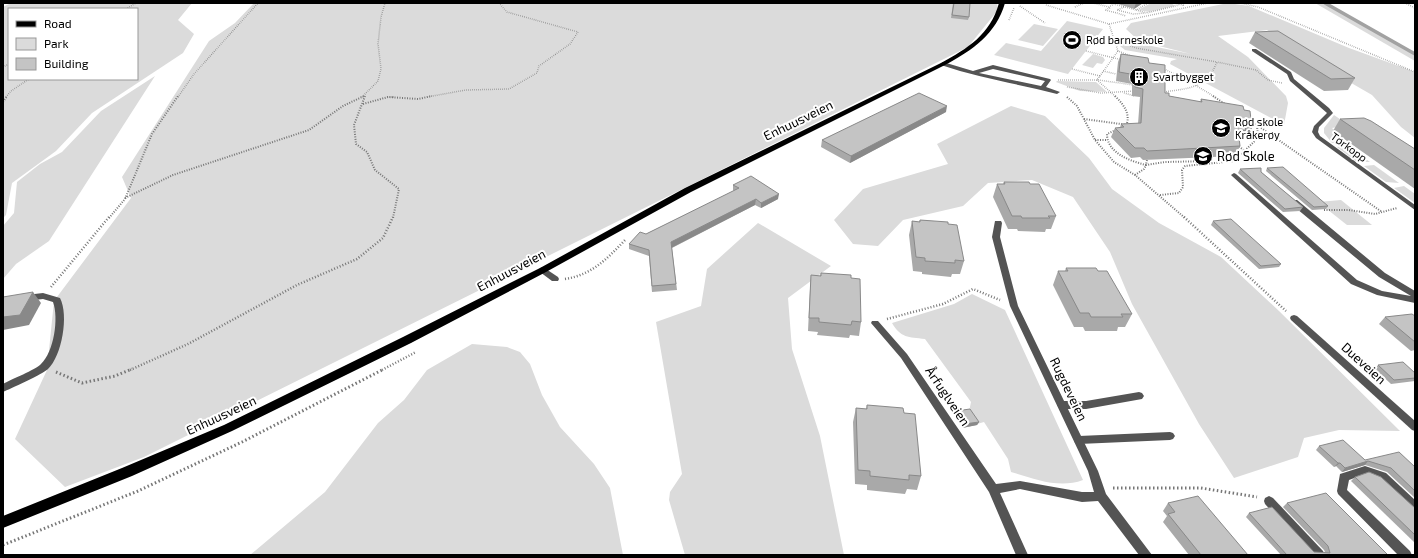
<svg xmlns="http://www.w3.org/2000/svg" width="1418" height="558" viewBox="0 0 1418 558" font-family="'Exo 2',sans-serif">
<rect width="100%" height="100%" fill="#fff"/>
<g fill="#dbdbdb" fill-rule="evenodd">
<path d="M11,3H192L178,20L194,34L183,53L92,113L56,151L12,183L6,215L3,218V7ZM9,9H137V79H9Z"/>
<path d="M254,3H997L998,10L968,47L144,457L65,487L15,439L47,370L54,301L131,198L122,177L209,41L235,23Z"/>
<path d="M1151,3H1171L1175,6L1149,12L1138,10Z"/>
<path d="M1228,3L1249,6L1349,48L1415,72V138L1401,127L1372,95L1301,54L1267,30L1218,36L1248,57L1286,96L1288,103L1284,125L1170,64L1171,61L1177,59L1125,50L1120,46L1118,41H1127L1191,54L1139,41L1126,29L1131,23Z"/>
<path d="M1315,3H1326L1415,54V61Z"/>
<path d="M1067,21L1103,29L1068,74L994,55L1006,43L1041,51Z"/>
<path d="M1034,24L1058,29L1043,46L1018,40Z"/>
<path d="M1093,54L1103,57L1105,60L1102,64L1097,63L1093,68L1082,65Z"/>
<path d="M155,76L49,241L16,264L3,279V226L14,213L17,182L40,164L62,152L101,111Z"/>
<path d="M1057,81L1096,82L1107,92L1080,91L1056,82Z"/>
<path d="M1011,106L1045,116L1089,158L1112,189L1159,223L1221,257L1279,311L1400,431L1339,430L1304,438L1298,457L1234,478L1199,424L1132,304L1110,252L1073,197L1032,180L988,183L963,206L903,220L878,246L853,244L834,220L863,189L948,164L937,144Z"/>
<path d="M1334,115L1356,130L1338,127L1332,128L1344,139H1338L1343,143H1332L1324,133V128Z"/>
<path d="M1346,145L1370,162H1357L1337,147Z"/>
<path d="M1374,165L1399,183L1386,182L1364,166Z"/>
<path d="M1404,186L1415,194V203L1394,188Z"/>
<path d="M1341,200L1372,225H1347L1318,202Z"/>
<path d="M758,223L831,266L788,298L792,349L820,436L844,555H685L669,500L670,492L682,474L656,322L701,306L707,269Z"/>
<path d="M972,294L1005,310L1083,480C1059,489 1035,479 1011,472L1008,459L984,422L977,424L969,412L971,402L925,339C908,337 901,338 892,323L954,304Z"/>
<path d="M472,344L507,347L520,352L530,364L542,395L560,427L594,464L610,488L623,555H250L325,492L378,423L404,400L427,370Z"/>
</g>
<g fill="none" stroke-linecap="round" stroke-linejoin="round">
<path stroke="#a2a2a2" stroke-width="3.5" d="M1325,3L1415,54"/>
<g stroke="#767676" stroke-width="1.5" stroke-dasharray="0.5 1.5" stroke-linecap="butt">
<path d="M1093,3L1109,7L1114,4L1136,10"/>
<path d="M1148,3L1136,10L1147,13L1179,5"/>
<path d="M1173,3L1183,5L1182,3"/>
<path d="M1240,3L1258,7L1415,72"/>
<path d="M1405,3L1415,8"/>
<path d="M1046,5L1109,24L1208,3"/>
<path d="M1020,6L1045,23"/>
<path d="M1075,7L1084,3"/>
<path d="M1124,7L1117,10L1133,14L1145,13"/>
<path d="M1110,8L1105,10L1117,13"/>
<path d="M126,9L136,3"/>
<path d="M1117,13L1126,16"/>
<path d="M1009,20L1014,8"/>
<path d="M1109,24L1118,51L1131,56"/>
<path d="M1114,39L1136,48L1217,62"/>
<path d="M1086,51L1122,60"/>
<path d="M3,67L9,64"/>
<path d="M1072,69L1100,76"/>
<path d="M1164,69L1187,80L1215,97"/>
<path d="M1103,71L1116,74"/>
<path d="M1058,80H1097L1118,51"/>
<path d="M1097,80L1116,97"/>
<path d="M1098,80L1134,85"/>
<path d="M1067,87L1101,93L1135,91"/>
<path d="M1164,92C1189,88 1206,89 1217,62L1256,70L1268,80L1282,83"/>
<path d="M1124,93L1135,96"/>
<path d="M6,97L11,91L29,79"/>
<path d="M178,97L194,74L258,3"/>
<path d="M362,97L378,81L381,69L378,44L381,17L385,3"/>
<path d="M387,97H394"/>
<path d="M427,97L466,90L509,89L537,73L539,66L570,44L578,32L507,12L499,3"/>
</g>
<g stroke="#767676" stroke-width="2" stroke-dasharray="1 1.5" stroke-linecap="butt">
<path d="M365,96L354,125L356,144L367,152L375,170L399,189L393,218"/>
<path d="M1115,96C1124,105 1131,114 1126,126"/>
<path d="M1213,96L1225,104"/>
<path d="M1067,97L1077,106L1095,140L1114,162L1135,175L1185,218"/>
<path d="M3,102L7,96"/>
<path d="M363,104L388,97L418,99L432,96"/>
<path d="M1084,119L1128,125"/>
<path d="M1257,125L1382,212"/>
<path d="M1116,130L1107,134C1107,153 1130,161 1146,165L1147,160"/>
<path d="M1095,140H1106"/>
<path d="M1237,145L1245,151"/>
<path d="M1197,159H1204L1199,158"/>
<path d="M1135,175L1144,169L1146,165L1165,162L1211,161"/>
<path d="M1160,195L1179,193L1183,187L1182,170L1185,166L1234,161L1258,138L1257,125L1250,119"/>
<path d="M125,198L173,175L309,130L343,106L364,96"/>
<path d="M1324,210H1349L1375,214L1397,208"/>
<path d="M109,218L125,199L152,134L178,96"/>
</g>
<g stroke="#767676" stroke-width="2.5" stroke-dasharray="1 2" stroke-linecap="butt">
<path d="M1184,217L1286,311"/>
<path d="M565,279C592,275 608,258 626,239"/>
<path d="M51,287L109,217"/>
<path d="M887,319L943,304L973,289L1000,300"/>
<path d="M130,370L188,344L297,285L357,259L383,238L393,217"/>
<path d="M382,370L416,352"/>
</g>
<g stroke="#767676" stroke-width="3" stroke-dasharray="1.5 2.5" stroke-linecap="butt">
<path d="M56,372L82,383L115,376L132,369"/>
<path d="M1113,488H1201L1257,497"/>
<path d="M3,545L138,491L242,442L384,369"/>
</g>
<g fill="#545454" fill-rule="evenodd">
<path d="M943,62L973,71L993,65L1050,79L1051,80L1046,87L1060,92L1057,94C1019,84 979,78 941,65L940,64ZM993,69L1045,81L1041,86L979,73Z"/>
<path d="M1234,173L1236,174L1357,280L1382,291L1411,296L1379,277L1291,204L1290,202L1291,200H1297L1385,273L1415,291V303L1377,295L1351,284L1232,176L1231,175Z"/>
<path d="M543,267L558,277L559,279L558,281H552L540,272L539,270L540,268Z"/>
<path d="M43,293L60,298C69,315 62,356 48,369C43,374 10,389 3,392V384C12,379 35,370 41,364C54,352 59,318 53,302L43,299L26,301L22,298L26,295Z"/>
<path d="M1139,392L1142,393L1144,396L1142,399L1086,409H1062L1059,408L1057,405L1059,402L1062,401H1086Z"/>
<path d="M1170,432L1173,433L1175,436L1173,439L1170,440L1079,444L1075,443L1074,440L1075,437L1079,436Z"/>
<path d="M1365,466L1386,473L1415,500V512L1411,510L1378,479L1365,474L1349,480L1347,490L1410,551L1412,555H1398L1338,494L1337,491L1340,474Z"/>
<path d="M1269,496L1273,498L1323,551L1325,555H1312L1265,504L1264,501L1265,498Z"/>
</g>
<g fill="#545454" fill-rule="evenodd">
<path d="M1252,49H1256L1291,72L1294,79L1329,108L1333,113L1319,127L1318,132L1320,136L1415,205V210L1316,138L1312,132L1314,126L1327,113L1290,81L1287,74L1252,51Z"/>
<path d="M995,221H1001L1002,223L1000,237L1018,306L1098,471L1106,494L1152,555H1139L1098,501L1082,502L1020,489L1000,493L1028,555H1016L989,492L901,358L871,323L872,321H878L907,354L996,484L1020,481L1082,492H1094L1088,471L1010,306L992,237Z"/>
<path d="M1294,315L1297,316L1415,421V431L1412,430L1291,320L1290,318L1291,316Z"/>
</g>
<path fill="#000" fill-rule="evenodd" d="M999,3H1005C996,34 973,50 945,65L691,192L546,272L411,343L232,431L132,476L3,528V516L122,468L224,425L403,337L540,268L685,188L941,63C968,48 990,35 999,3Z"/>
</g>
<g fill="#a9a9a9">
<path d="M953,3L969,17L968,20L951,18Z"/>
<path d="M1115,3H1143L1134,9Z"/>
<path d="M1255,32L1355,78L1348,90L1324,91L1249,43Z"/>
<path d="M1121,54L1149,63L1165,93L1169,96L1200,102L1201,99L1244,110L1252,128L1247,137L1243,136L1241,140L1239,139L1240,146L1235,156L1143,160L1140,157L1131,158L1111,137L1115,128H1120L1121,124H1138L1140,97L1132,96V84L1116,81L1118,62Z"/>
<path d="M946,112L850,163L821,147L822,140Z"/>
<path d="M1340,119L1415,149V189L1333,131Z"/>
<path d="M1267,168L1328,206L1326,209L1312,210L1266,171Z"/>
<path d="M1240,169L1261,172L1303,207L1300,211L1283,212L1238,173Z"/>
<path d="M1004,182L1030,184L1056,216L1051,229H1046L1045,232L1018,231L1017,229H1008L993,197L997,184H1003Z"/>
<path d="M733,185L778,199L761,208L755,205L672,248L677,290L652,292L649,256L629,249V244L646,234L734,191L733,190Z"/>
<path d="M920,220L948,224L964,261L960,274H952L951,277L922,274V272L913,271L909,235L912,221L919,222Z"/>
<path d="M1213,221L1281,264L1279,267L1259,269L1211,225Z"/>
<path d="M1066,268L1098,271L1132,314L1125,327H1118L1117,331H1085L1083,327H1074L1053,285L1058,271H1065Z"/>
<path d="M821,273L851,278L861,322L859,336L850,335L849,338L817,335L818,332L808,331L810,289L811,275L820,276Z"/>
<path d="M1415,316V350L1411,351L1379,324L1385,317Z"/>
<path d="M1378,365L1415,373V381L1391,384L1375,369Z"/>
<path d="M867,405L904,413L921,476L917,490L907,489L905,494L867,490V485L855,484L853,422L856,408L866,409Z"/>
<path d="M956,411L979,422L977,425L962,428L954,415Z"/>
<path d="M1319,446L1365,460L1415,467V498L1387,472L1365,465L1342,472L1336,466L1334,467L1316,450Z"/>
<path d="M1355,477L1415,508V543L1351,481Z"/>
<path d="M1168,503L1248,555H1189L1163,522L1167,516L1163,511Z"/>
<path d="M1287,503L1388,555H1281L1246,517L1249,513L1314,552H1325L1324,550L1283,507Z"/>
</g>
<g fill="#898989">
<path d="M1136,3H1143L1134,9Z"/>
<path d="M947,106L946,112L850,163L851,156Z"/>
<path d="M779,194L778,199L761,208V203Z"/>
<path d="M756,199L755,205L671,248V242Z"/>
<path d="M33,292L41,303L29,325L3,330V317Z"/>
<path d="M979,422L977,425L962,428L964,424Z"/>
<path d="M1368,461L1365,465L1342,472L1345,468Z"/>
<path d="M1338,463H1340L1336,466L1334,467Z"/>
</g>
<g fill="#c4c4c4" stroke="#898989">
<path d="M954,3H970L969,17L952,15Z"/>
<path d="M1278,31L1355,78L1331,79L1255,32Z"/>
<path d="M1121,54L1148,58L1149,63L1165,65V93H1169V96L1202,102L1201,99L1243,106L1244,110L1250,111L1252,128L1245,127L1246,131L1238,129L1240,146L1147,151L1144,148H1135L1115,128L1124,127L1121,124L1141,123L1143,89L1135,87L1136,75L1119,72Z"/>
<path d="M919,93L947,106L851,156L822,140Z"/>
<path d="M1364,118L1371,121L1415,149V170L1340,119Z"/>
<path d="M1283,167L1328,206L1314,207L1267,168Z"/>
<path d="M1261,168V172L1303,207L1285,209L1240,169Z"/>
<path d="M751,176L779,194L761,203L756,199L671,242L676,284L652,286L649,250L629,244L640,232L646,234L739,188L733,185Z"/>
<path d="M1004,182H1029L1030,184H1039L1056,216H1048L1050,218H1022L1021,216H1012L997,184H1005Z"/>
<path d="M1231,219L1281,264L1261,266L1213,221Z"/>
<path d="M920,220L948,222V224L957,225L964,261L955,260V263L925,261V258L916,257L912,221L920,222Z"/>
<path d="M1066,268H1096L1098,271H1107L1132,314H1121L1123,317H1091L1089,313H1080L1058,271H1068Z"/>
<path d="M821,273L851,275V278L860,279L861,322L852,321L851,325L819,322V318H809L811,275L821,276Z"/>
<path d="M33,292L20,315L3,317V297Z"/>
<path d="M1412,314L1415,316V342L1385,317Z"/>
<path d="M1403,362L1415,373V378L1394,380L1378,365Z"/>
<path d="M867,405L903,408L904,413L915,414L921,476L909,475V480L870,476V471L858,470L856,408L867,409Z"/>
<path d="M970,409L979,422L964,424L956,411Z"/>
<path d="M1343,440L1365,460L1399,452L1415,467V491L1391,468L1368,461L1345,468L1340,463H1338L1319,446Z"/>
<path d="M1369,472L1381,477L1415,508V535L1355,477Z"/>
<path d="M1326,493L1388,555H1287L1249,513L1272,507L1314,552L1330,553L1328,546L1287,503Z"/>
<path d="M1198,496L1248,555H1201L1168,514L1175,512L1168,503Z"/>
</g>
<defs>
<g id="stadium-disc" transform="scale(1)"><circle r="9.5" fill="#000" stroke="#fff"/><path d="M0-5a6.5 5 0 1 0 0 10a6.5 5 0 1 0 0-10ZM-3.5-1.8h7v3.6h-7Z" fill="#fff"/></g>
<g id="building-disc" transform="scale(1)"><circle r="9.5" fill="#000" stroke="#fff"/><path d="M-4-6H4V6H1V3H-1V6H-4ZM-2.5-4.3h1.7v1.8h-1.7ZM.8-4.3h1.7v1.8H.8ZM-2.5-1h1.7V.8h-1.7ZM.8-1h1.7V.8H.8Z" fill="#fff"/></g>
<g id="school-disc" transform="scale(1)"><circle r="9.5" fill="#000" stroke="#fff"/><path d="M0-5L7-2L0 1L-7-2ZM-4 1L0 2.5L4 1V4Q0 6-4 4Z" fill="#fff"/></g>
</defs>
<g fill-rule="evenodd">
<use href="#stadium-disc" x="1072" y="40"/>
<use href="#building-disc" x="1139" y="77"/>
<use href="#school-disc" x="1221" y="128"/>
<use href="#school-disc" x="1203" y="156"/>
</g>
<g text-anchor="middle" stroke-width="4" stroke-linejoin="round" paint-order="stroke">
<g font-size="11" fill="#000" stroke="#fff" text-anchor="start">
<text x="1086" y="44">Rød barneskole</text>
<text x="1153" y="81">Svartbygget</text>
<text x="1235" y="126">Rød skole<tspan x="1235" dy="13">Kråkerøy</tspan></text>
</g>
<g font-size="11" fill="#000" stroke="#fff">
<text transform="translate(1349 147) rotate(36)" y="4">Tørkopp</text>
</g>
<g font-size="13" fill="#000" stroke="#fff">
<text transform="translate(798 120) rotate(-26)" y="5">Enhuusveien</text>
<text transform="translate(511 270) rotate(-28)" y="5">Enhuusveien</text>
<text transform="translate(1364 363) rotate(42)" y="5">Dueveien</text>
<text transform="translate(1069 389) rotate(64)" y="5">Rugdeveien</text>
<text transform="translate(948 396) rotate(56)" y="5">Årfuglveien</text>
<text transform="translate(221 415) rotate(-25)" y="5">Enhuusveien</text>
</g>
<g font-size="13" fill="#000" stroke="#fff" text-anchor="start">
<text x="1217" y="161">Rød Skole</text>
</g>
</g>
<rect width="1418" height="558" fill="none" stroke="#000000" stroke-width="8"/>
<rect x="8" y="8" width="130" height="72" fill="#ffffff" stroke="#999999"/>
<rect x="16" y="21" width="20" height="6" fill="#000000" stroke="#999999"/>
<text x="44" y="28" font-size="12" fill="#000000">Road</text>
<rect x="16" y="38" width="20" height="12" fill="#dbdbdb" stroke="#999999"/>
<text x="44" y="48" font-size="12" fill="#000000">Park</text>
<rect x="16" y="58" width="20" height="12" fill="#c4c4c4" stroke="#999999"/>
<text x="44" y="68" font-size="12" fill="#000000">Building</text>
</svg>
